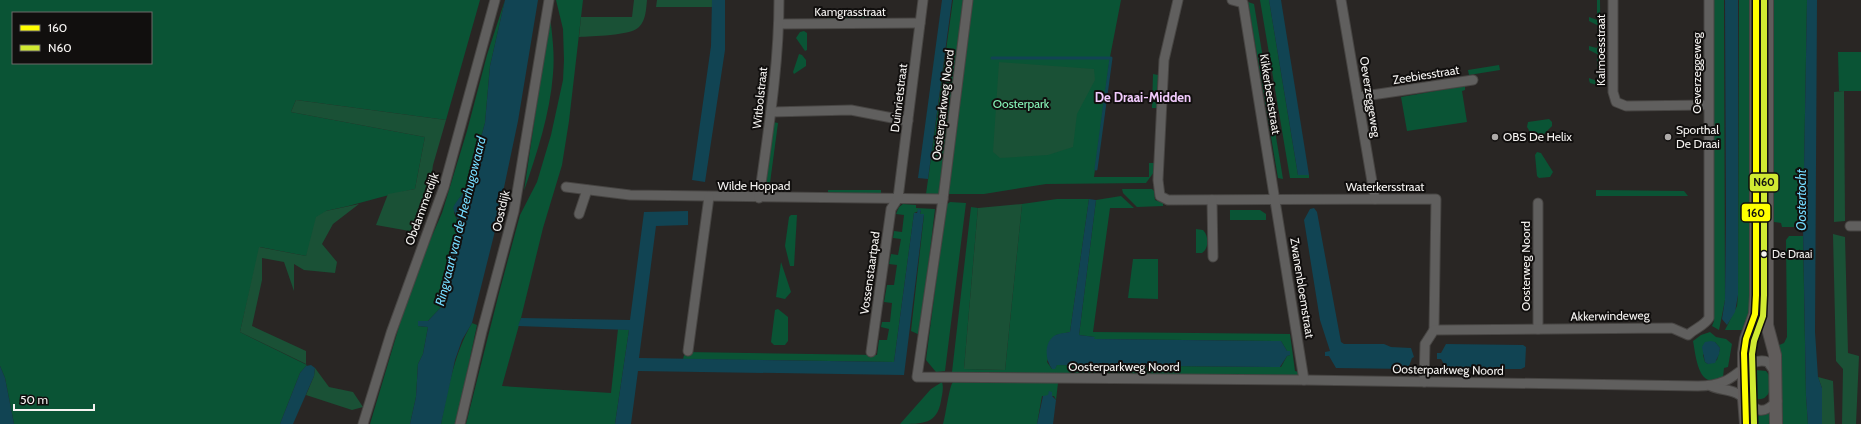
<svg xmlns="http://www.w3.org/2000/svg" width="1861" height="424" viewBox="0 0 1861 424" font-family="Cabin,sans-serif">
<rect width="100%" height="100%" fill="#292624"/>
<g fill="#0a5435" fill-rule="evenodd">
<path d="M0,0H480L446,120L296,100L291,112L425,137L415,189C385,195 356,205 326,211L306,256L260,247L240,332L307,365L300,373L280,424H14L5,378L0,366ZM13,13H151V63H13Z"/>
<path d="M505,0L490,66L485,123L468,184L466,191L460,197L454,213L459,224L451,248V264L443,292V305L428,321H418V326L428,327L423,354L418,364L416,397L410,424H370L401,320L421,261L442,213L467,131L487,55Z"/>
<path d="M556,0H583L569,121L562,165L543,228L521,318L502,386L611,393L618,329L629,330L615,424H466L499,293L520,215L537,182L551,135L563,80L564,60L563,29Z"/>
<path d="M953,0H1121L1110,57L1094,177H1149V163H1154V172L1146,183L1046,184L984,194H926Z"/>
<path d="M1260,0H1269L1298,175H1309V178H1290Z"/>
<path d="M1597,0H1600L1601,83L1597,85L1590,83L1589,80V78L1597,81V54L1589,50V46L1597,48V25L1589,21V17L1597,20Z"/>
<path d="M1714,0H1724L1725,300L1719,330L1712,326L1714,321Z"/>
<path d="M1739,0H1751L1750,313L1744,330H1725L1737,306L1738,295Z"/>
<path d="M1772,0H1807L1803,227H1782L1781,223L1774,222L1772,201Z"/>
<path d="M1248,2L1254,4L1283,179L1278,178Z"/>
<path d="M827,14L874,15V20L827,19Z"/>
<path d="M550,15C552,35 555,54 553,74C550,114 537,153 524,191Z"/>
<path d="M804,31L807,33V50L805,51L796,38L800,32Z"/>
<path d="M1838,52H1861V91H1839Z"/>
<path d="M799,54L802,55L806,60V66L794,74L793,72Z"/>
<path d="M1499,65L1500,70L1469,75L1468,70Z"/>
<path d="M1153,74L1158,75L1157,108H1152Z"/>
<path d="M1465,86V90L1462,91L1467,122L1407,131L1401,97Z"/>
<path d="M1549,119L1552,122V126L1537,141L1535,140L1527,127L1528,122Z"/>
<path d="M773,122L778,123L770,183H766Z"/>
<path d="M1537,152L1541,153L1553,172L1550,177L1539,178L1537,176L1535,155Z"/>
<path d="M1122,189H1152L1154,191L1155,200L1163,203V206L1137,207L1123,193Z"/>
<rect x="828" y="190" width="53" height="4"/>
<path d="M1596,190L1684,191L1688,196H1596Z"/>
<path d="M1121,196L1134,208H1110L1093,332L1290,334L1295,371L1299,372L1298,376L952,372L971,207L978,208L964,369L1005,370L1022,204L1057,199H1089L1070,332L1056,335L1047,362L1052,369L1055,368L1057,365L1281,367L1287,356L1290,355L1289,352L1287,351L1281,341L1093,339L1094,337L1079,335L1096,200Z"/>
<path d="M950,202L966,203L945,371L936,372L926,360L946,205Z"/>
<path d="M903,204L916,205V208L935,209L920,335L911,331L924,215L920,214L921,210L914,213L894,362L683,359L685,352L877,355L879,340H887L889,329L881,327L882,322H890L892,303L884,302L887,285H894L897,265L889,264L891,254L898,255L901,239L893,238L894,231L902,232L904,215L896,214L899,207Z"/>
<path d="M1230,210H1260L1266,214V220H1230Z"/>
<path d="M791,215H797L794,266H790L785,246L789,217Z"/>
<path d="M1196,229L1203,230C1209,236 1209,249 1202,253H1196Z"/>
<path d="M1789,236H1803L1806,396L1808,424H1782V362L1777,346L1784,343L1787,337L1786,240Z"/>
<path d="M1133,259H1158V299L1128,298Z"/>
<path d="M781,262L791,292L785,299L776,297Z"/>
<path d="M778,309L788,317V341L785,345H774L771,342L775,310Z"/>
<path d="M472,323L477,325L456,424H441C448,389 454,354 472,323Z"/>
<path d="M1710,332L1716,337L1726,339L1732,344L1728,367L1724,368L1723,377C1698,392 1696,356 1693,341L1701,335ZM1715,342L1720,348L1717,360L1708,364L1705,362L1703,355Z"/>
<path d="M1756,370L1766,371C1775,380 1771,402 1756,399L1749,391L1750,374Z"/>
<path d="M942,382C944,388 942,395 941,401C937,424 923,424 900,424L931,389Z"/>
<path d="M953,382L1058,383L1056,400L1054,396H1042L1037,424H943C946,415 949,386 953,382Z"/>
<path d="M1751,412L1762,415L1771,412V424H1750Z"/>
</g>
<g fill="#1a5136">
<path d="M634,0H647C646,9 646,20 639,27C631,36 591,36 579,37L581,17H632Z"/>
<path d="M657,0H712V7H656Z"/>
<path d="M999,62L1094,69L1095,80L1077,114L1073,147L1048,155L1000,158L993,152Z"/>
<path d="M1844,91L1845,221L1834,222V92Z"/>
<path d="M296,100L446,120L433,165L430,186L415,232L376,225L388,194L415,189L425,137L291,112Z"/>
<path d="M359,204L333,224L322,244L337,262L335,273L304,270L294,264V291L284,262L262,258V280L252,326L306,351V364L240,332L259,247L306,256L316,217L326,211Z"/>
<path d="M1022,204L1005,370L964,369L978,208Z"/>
<path d="M1833,234L1845,237L1848,353L1859,356L1856,424H1842L1843,369L1836,361Z"/>
<path d="M315,368L329,387L353,392L363,407L352,410L306,395L314,376Z"/>
<path d="M1818,377L1833,381L1835,424H1822V388Z"/>
</g>
<g fill="#114453">
<path d="M505,0H538L518,121L494,235L472,323L462,340L455,360L441,424H410L416,397L418,364L423,354L428,327L418,326V321H428L443,305V292L451,264V248L459,224L453,208C457,199 465,193 468,184L485,123L490,66Z"/>
<path d="M712,0H725V50L705,182L692,180L711,46Z"/>
<path d="M942,0H952L928,179L918,178Z"/>
<path d="M1269,0H1281L1309,175H1298Z"/>
<path d="M1725,0H1738V295L1735,312L1727,325L1722,319L1725,300L1726,215Z"/>
<path d="M1807,0H1817L1815,332L1818,377L1822,388V424H1808L1806,396L1803,227Z"/>
<path d="M1089,199L1096,200L1079,335L1095,337L1094,339L1281,341L1287,351H1290V355L1287,356L1280,367L1057,365L1055,369H1052C1045,360 1044,343 1054,336C1059,333 1065,333 1070,332Z"/>
<path d="M1314,208L1317,212L1341,342L1344,344H1384L1391,347L1411,348L1414,357L1412,358L1408,369L1336,368L1329,356H1325V352L1330,351L1320,320L1304,220L1310,209Z"/>
<path d="M918,209L921,210L920,214H924L904,375L638,371L631,424H615L629,330L518,326L521,318L630,320L644,212L688,211V225L656,226L639,358L894,362L914,213H917Z"/>
<path d="M1711,341L1715,342L1720,348L1719,354L1715,363L1708,364L1705,362L1702,347L1705,342Z"/>
<path d="M1446,344L1523,345L1526,347L1525,367L1521,369H1447L1441,359H1437V353H1441Z"/>
<path d="M311,365L315,368L314,376L293,424H280L300,373L306,366Z"/>
<path d="M0,366L5,378L14,424H0Z"/>
<path d="M1049,391L1052,392V396L1056,400L1053,424H1037L1043,396L1048,395Z"/>
</g>
<g fill="none" stroke-linecap="round" stroke-linejoin="round">
<path stroke="#114453" stroke-width="3" d="M992,58H1111L1096,169"/>
<g stroke="#474543" stroke-width="11">
<g id="minor">
<path d="M968,0L943,199L917,377L1304,380L1698,386C1707,386 1716,385 1725,381C1739,375 1752,356 1768,362L1775,372"/>
<path d="M1178,0L1164,60L1158,180L1160,196L1168,200L1436,199L1434,330"/>
<path d="M1232,0L1243,3L1304,380"/>
<path d="M1341,0L1375,199"/>
<path d="M1613,0V92L1616,102L1626,106L1708,105"/>
<path d="M779,24L920,23"/>
<path d="M1358,97L1473,80"/>
<path d="M771,112L851,110L908,121"/>
<path d="M566,187L630,195L943,199"/>
<path d="M759,198C768,132 779,66 779,0"/>
<path d="M1212,200L1213,257"/>
<path d="M1538,203V329"/>
<path d="M579,214L587,190"/>
<path d="M1850,226H1861"/>
<path d="M688,351L709,197"/>
<path d="M871,352L891,209L898,198L923,0"/>
<path d="M1424,382L1425,344L1434,330L1672,328L1688,335C1695,328 1703,327 1709,318V0"/>
<path d="M1711,386C1719,390 1728,389 1736,393C1752,400 1756,423 1777,401"/>
<path d="M363,424L391,333L444,187L495,0"/>
<path d="M460,424L482,331L514,211L549,0"/>
</g>
</g>
<g stroke="#474543" stroke-width="14">
<g id="secondary">
<path d="M1767,0V325L1775,355L1776,424"/>
<path d="M1746,424L1744,399V353L1746,339L1755,314L1756,295V0"/>
</g>
</g>
<use href="#minor" stroke="#605f5e" stroke-width="9"/>
<use href="#secondary" stroke="#605c5b" stroke-width="12"/>
<g stroke="#110f0e" stroke-width="9">
<path id="bus-1" d="M1746,424L1744,353L1746,339L1755,314L1756,295V0"/>
</g>
<g stroke="#110f0e" stroke-width="9">
<path id="bus-2" d="M1754,423L1752,354L1754,341L1763,316L1764,295V0"/>
</g>
<use href="#bus-1" stroke="#ff0" stroke-width="6"/>
<use href="#bus-2" stroke="#d1ea32" stroke-width="6"/>
</g>
<g fill="#aeaba9" stroke="#110f0e" stroke-width="1.5">
<circle cx="1495" cy="137" r="4"/>
<circle cx="1668" cy="137" r="4"/>
</g>
<circle fill="#f5f3f1" stroke="#110f0e" stroke-width="1.5" cx="1764" cy="254" r="3.5"/>
<g text-anchor="middle" stroke-width="4" stroke-linejoin="round" paint-order="stroke">
<g font-size="11" fill="#f5f3f1" stroke="#110f0e" text-anchor="start">
<text x="1772" y="258">De Draai</text>
</g>
<g font-size="12" fill="#f5f3f1" stroke="#110f0e">
<text x="850" y="16">Kamgrasstraat</text>
<text transform="translate(1601 50) rotate(-90)" y="4">Kalmoesstraat</text>
<text transform="translate(1697 73) rotate(-90)" y="4">Oeverzeggeweg</text>
<text transform="translate(1426 75) rotate(-9)" y="4">Zeebiesstraat</text>
<text transform="translate(1270 94) rotate(81)" y="4">Kikkerbeetstraat</text>
<text transform="translate(1370 97) rotate(81)" y="4">Oeverzeggeweg</text>
<text transform="translate(760 98) rotate(-84)" y="4">Witbolstraat</text>
<text transform="translate(899 98) rotate(-83)" y="4">Duinrietstraat</text>
<text transform="translate(943 105) rotate(-83)" y="4">Oosterparkweg Noord</text>
<text x="754" y="190">Wilde Hoppad</text>
<text x="1385" y="191">Waterkersstraat</text>
<text transform="translate(422 209) rotate(-70)" y="4">Obdammerdijk</text>
<text transform="translate(501 211) rotate(-77)" y="4">Oostdijk</text>
<text transform="translate(1526 266) rotate(-90)" y="4">Oosterweg Noord</text>
<text transform="translate(870 273) rotate(-82)" y="4">Vossenstaartpad</text>
<text transform="translate(1302 288) rotate(81)" y="4">Zwanenbloemstraat</text>
<text transform="translate(1610 316) rotate(-1)" y="4">Akkerwindeweg</text>
<text x="1124" y="371">Oosterparkweg Noord</text>
<text transform="translate(1448 370) rotate(1)" y="4">Oosterparkweg Noord</text>
</g>
<g font-size="12" fill="#87f5b9" stroke="#110f0e">
<text x="1021" y="108">Oosterpark</text>
</g>
<g font-size="12" fill="#f5f3f1" stroke="#110f0e" text-anchor="start">
<text x="1676" y="134">Sporthal<tspan x="1676" dy="14">De Draai</tspan></text>
<text x="1503" y="141">OBS De Helix</text>
</g>
<g font-size="13" font-weight="bold" fill="#f2cbfe" stroke="#110f0e">
<text x="1143" y="102">De Draai-Midden</text>
</g>
<g font-size="13" font-style="italic" fill="#74dafd" stroke="#110f0e">
<text transform="translate(1801 200) rotate(-90)" y="5">Oostertocht</text>
<text transform="translate(460 221) rotate(-76)" y="5">Ringvaart van de Heerhugowaard</text>
</g>
</g>
<g stroke="#110f0e" stroke-width="1.5">
<rect x="1749" y="173" width="30" height="19" rx="4" fill="#d1ea32"/>
<rect x="1741" y="203" width="30" height="19" rx="4" fill="#ff0"/>
</g>
<g font-size="11" text-anchor="middle" font-weight="bold" fill="#111">
<text x="1764" y="186">N60</text>
<text x="1756" y="217">160</text>
</g>
<rect x="12" y="12" width="140" height="52" fill="#110f0e" stroke="#6c6a69"/>
<rect x="20" y="25" width="20" height="6" fill="#ffff00" stroke="#6c6a69"/>
<text x="48" y="32" font-size="12" fill="#f5f3f1">160</text>
<rect x="20" y="45" width="20" height="6" fill="#d1ea32" stroke="#6c6a69"/>
<text x="48" y="52" font-size="12" fill="#f5f3f1">N60</text>
<path d="M14 404v6h80v-6" fill="none" stroke="#f5f3f1" stroke-width="2"/>
<text x="20" y="404" font-size="12" fill="#f5f3f1" stroke="#110f0e" stroke-width="3" paint-order="stroke">50 m</text>
</svg>
